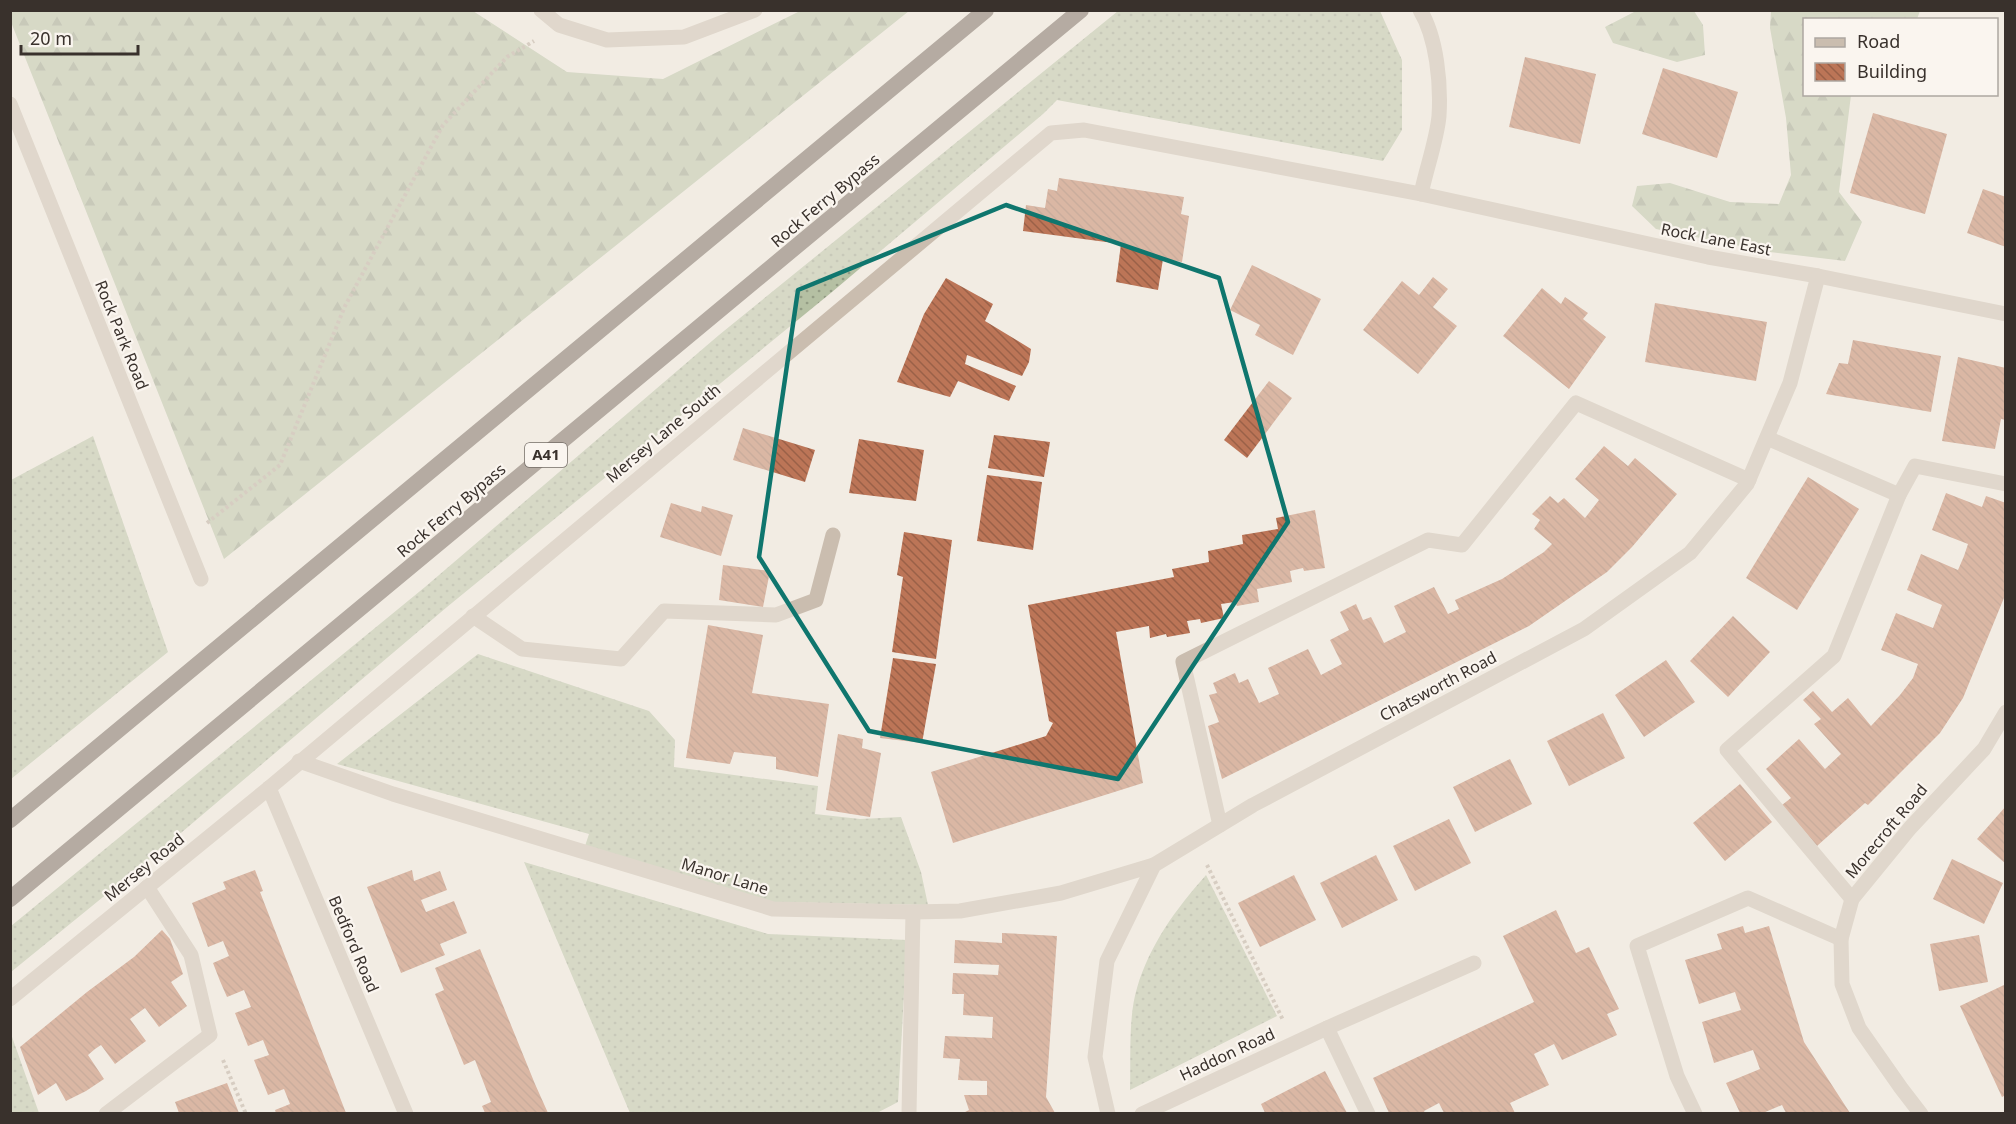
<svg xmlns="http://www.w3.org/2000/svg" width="2016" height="1124" viewBox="0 0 2016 1124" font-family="'Noto Sans',sans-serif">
<defs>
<pattern id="grass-dots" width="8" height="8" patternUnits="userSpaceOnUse" patternTransform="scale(1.5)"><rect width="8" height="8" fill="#b5c0a3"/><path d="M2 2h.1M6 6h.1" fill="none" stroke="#949d85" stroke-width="1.8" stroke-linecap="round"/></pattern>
<pattern id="forest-firs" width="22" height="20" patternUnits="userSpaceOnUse" patternTransform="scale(1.5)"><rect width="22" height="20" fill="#b5c0a3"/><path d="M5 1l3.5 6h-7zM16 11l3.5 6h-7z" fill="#949d85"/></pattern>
<pattern id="building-back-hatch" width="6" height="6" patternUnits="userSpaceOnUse" patternTransform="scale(1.5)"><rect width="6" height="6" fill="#bc7557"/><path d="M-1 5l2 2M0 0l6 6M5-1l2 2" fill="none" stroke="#9a6148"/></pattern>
</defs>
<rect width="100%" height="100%" fill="#f2ece3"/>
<g fill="url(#grass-dots)">
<path d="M1380,11L1402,60V130L1383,161L1057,100L1043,114L832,292L447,607L162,849L11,972V926L425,587L719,335L1118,11Z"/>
<path d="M93,436L168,652L11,779V480Z"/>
<path d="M478,654L649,711L675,740L674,767L818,786L815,814L860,819L901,817L921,872L928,905L772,902L585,846L589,834L337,764Z"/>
<path d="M524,862L768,934L907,940L898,1102L875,1114L630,1113Z"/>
<path d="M1206,875L1277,1016L1130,1090C1131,1060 1128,1017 1137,988C1150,944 1176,909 1206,875Z"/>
<path d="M11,1034L39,1113H11Z"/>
</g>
<g fill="url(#forest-firs)">
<path d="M13,11H473L567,72L663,79L800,11H909L224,559L11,22V12Z"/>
<path d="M1634,11H1694L1703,25L1705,55L1677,62L1613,43L1605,27L1634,12Z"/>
<path d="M1771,11H1920L1917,19L1804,20V94L1851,95L1839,192L1862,222L1845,261L1770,252L1656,229L1632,206L1637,186L1670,183L1730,202L1779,204L1791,175L1786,118L1770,28Z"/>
</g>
<g fill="url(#building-back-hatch)">
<path d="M1525,57L1596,74L1580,144L1509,127Z"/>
<path d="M1663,68L1738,92L1717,158L1642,134Z"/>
<path d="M1873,113L1947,134L1925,214L1850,193Z"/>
<path d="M1059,178L1184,197L1181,214L1189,216L1182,262L1163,259L1158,290L1116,282L1121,244L1023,231L1026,205L1045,208L1048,189L1057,191Z"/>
<path d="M1983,189L2006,197V247L1967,233Z"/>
<path d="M1252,265L1321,299L1293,355L1255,335L1260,325L1230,310Z"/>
<path d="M1433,277L1448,289L1433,307L1457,326L1418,374L1363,330L1402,281L1419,295Z"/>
<path d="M946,278L993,304L985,321L1031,349L1029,362L1022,376L967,355L965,364L1016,386L1009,401L958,381L950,397L897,382L924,314Z"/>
<path d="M1542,288L1561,304L1565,297L1588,313L1583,319L1606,337L1569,389L1503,336Z"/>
<path d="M1655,303L1767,322L1756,381L1645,362Z"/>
<path d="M1853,340L1941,356L1931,412L1826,394L1839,363L1848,364Z"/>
<path d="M1958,357L2006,368V420L2001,419L1995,449L1942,441Z"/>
<path d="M1269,381L1292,398L1247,458L1224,440Z"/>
<path d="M743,428L815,450L805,482L733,460Z"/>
<path d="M994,435L1050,442L1044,477L988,468Z"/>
<path d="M859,439L924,450L916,501L849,493Z"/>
<path d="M1604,446L1628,466L1635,458L1677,494L1632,547L1607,572L1529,626L1222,779L1208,726L1219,722L1209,695L1217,693L1213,683L1235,673L1239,683L1248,679L1259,703L1279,694L1268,668L1308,649L1321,675L1342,664L1330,640L1349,630L1340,612L1356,604L1363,620L1371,617L1384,643L1406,632L1394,606L1434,587L1448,614L1459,609L1455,600L1502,579L1544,552L1552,544L1534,529L1540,520L1532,514L1550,496L1558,503L1564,498L1585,518L1599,500L1575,479Z"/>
<path d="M987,475L1042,482L1033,550L977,541Z"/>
<path d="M1808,477L1859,509L1797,610L1746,578Z"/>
<path d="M1946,493L1982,507L1986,496L2006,503V593L1963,698L1940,733L1868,805L1865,803L1817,846L1782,805L1791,798L1766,769L1799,739L1825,769L1841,754L1814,724L1821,719L1803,700L1813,691L1832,712L1848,698L1871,726L1900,695L1913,678L1918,664L1881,650L1896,613L1933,628L1942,605L1907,590L1921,554L1958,570L1964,556L1968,544L1932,530Z"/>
<path d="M671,503L701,512L702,506L733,515L721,556L660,537Z"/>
<path d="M1315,510L1325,568L1304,571L1303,568L1290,571L1292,582L1257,589L1259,602L1237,606L1235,602L1221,604L1224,618L1201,623L1200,619L1187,621L1190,633L1167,637L1166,634L1150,638L1149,626L1116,632L1143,783L953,843L931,772L1046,736L1053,723L1049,721L1028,605L1174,577L1172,569L1209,562L1208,551L1243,544L1242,535L1278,529L1276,518Z"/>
<path d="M904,532L952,540L936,659L892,652L903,577L897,575Z"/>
<path d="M723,565L770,571L763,607L719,600Z"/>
<path d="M1733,616L1770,652L1728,697L1690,661Z"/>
<path d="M708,625L763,635L752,693L829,704L818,777L776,769V757L734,752L730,764L686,758Z"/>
<path d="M893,658L936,664L922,743L880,738Z"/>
<path d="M1666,660L1695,702L1644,737L1615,695Z"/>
<path d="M1603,713L1625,758L1569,786L1547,741Z"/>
<path d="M838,734L863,739L862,748L881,753L870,817L826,810Z"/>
<path d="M1510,759L1532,804L1475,832L1453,787Z"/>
<path d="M1740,784L1772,822L1725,861L1693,823Z"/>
<path d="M2006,806V864L1977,839Z"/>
<path d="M1449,819L1471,863L1415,891L1393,846Z"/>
<path d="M1376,855L1398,900L1342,928L1320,883Z"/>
<path d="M1952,859L2003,883L1984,924L1933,899Z"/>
<path d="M255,870L263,891L260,892L346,1113H276L275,1110L290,1104L284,1089L268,1095L254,1060L269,1055L263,1040L248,1046L235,1013L251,1007L244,990L227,997L220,981L213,963L229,956L223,941L208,947L192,903L226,889L223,882Z"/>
<path d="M412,870L414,881L440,871L447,890L421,900L426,912L454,901L467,933L440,944L445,955L401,973L367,887Z"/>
<path d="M1294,875L1316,920L1260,947L1238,903Z"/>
<path d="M1556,910L1576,953L1589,947L1619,1009L1607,1014L1617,1035L1562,1060L1554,1044L1534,1054L1549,1085L1510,1103L1515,1113H1444L1439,1103L1424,1111L1425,1113H1389L1373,1078L1534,1002L1503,936Z"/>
<path d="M1743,926L1745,933L1769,926L1804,1042L1850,1113H1786L1782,1105L1763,1113H1740L1726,1083L1760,1069L1753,1050L1714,1063L1702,1022L1741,1010L1735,992L1699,1004L1685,960L1722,949L1717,934Z"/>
<path d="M162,930L170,939L183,974L171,982L187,1006L159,1027L145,1008L130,1019L146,1041L115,1064L101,1045L95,1049L88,1055L104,1079L86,1091L66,1101L56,1083L38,1095L20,1047L87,992L134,957Z"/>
<path d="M1002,933L1057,936L1046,1097L1055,1113H963L969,1110L964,1095H987V1081L958,1080L960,1059L943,1058L945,1036L992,1038L993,1017L963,1015L964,994H952L953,973L998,975L999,965L954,963L955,940L1002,943Z"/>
<path d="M1979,935L1988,982L1939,991L1930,944Z"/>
<path d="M480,949L535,1084L548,1113H485L482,1106L491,1102L475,1060L464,1065L435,994L444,990L435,968Z"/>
<path d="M2006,984V1095L2002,1097L1960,1006Z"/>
<path d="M1325,1071L1347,1113H1265L1261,1104Z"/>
<path d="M227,1083L239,1113H179L175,1102Z"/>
</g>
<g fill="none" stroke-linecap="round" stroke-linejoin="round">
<g stroke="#b6a799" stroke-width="4" stroke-dasharray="3 3" stroke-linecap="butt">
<path d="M207,523L280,465L345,306L443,125L507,57L534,41"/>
<path d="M1207,865L1283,1020"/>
<path d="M223,1060L246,1114"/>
</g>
<g stroke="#cabdaf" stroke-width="15">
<path d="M1767,438L1899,495"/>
<path d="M299,761L393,794L773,909L913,912L960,911L1061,893L1154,865"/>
<path d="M1220,825L1183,662L1428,540L1462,545L1576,403L1749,480"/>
<path d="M1852,899L1727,750L1834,656L1899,495L1915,466L2006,484"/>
<path d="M1327,1028L1474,963"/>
<path d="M106,1114L210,1035L191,955L147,887"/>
<path d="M909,1114L913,912"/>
<path d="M1695,1114L1677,1076L1637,946L1748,898L1841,939"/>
</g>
<g stroke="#cabdaf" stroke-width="15">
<path d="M541,10L559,25L607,40L684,37L755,10"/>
<path d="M1420,10C1437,38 1441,84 1439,116C1437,139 1426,170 1421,194"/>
<path d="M10,104L201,579"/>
<path d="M473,616L522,649L621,659L664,611L776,615L816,600L833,535"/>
<path d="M269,788L406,1114"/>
<path d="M10,999L269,788L1051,133L1084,130L1421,194L1708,257L1818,276L2006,314"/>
<path d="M1108,1114L1095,1057L1107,961L1154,865L1253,805L1584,629L1690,553L1747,484L1790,383L1818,276"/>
<path d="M1142,1114L1327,1028L1368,1114"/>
<path d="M1921,1114L1901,1088L1859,1028L1842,984L1841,939L1852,899L1910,828L1984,749L2006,712"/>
</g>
<g stroke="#6a5b52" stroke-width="16">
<path d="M10,820L986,10"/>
<path d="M10,899L1081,10"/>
</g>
</g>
<path d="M0 0H2016V1124H0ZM1006,205L1219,278L1288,522L1118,779L869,731L759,557L798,290Z" fill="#f2ece3" fill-opacity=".55" fill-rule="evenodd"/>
<path fill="none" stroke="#0f766e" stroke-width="4.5" stroke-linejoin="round" d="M1006,205L1219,278L1288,522L1118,779L869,731L759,557L798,290Z"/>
<g text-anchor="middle" stroke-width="4.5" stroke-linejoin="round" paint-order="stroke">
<rect fill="#faf5ef" stroke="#736c66" stroke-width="1.5" x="525" y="443" width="42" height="24" rx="4.5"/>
<g font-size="15" font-weight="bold" fill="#39312c">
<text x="546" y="460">A41</text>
</g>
<g font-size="16" fill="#39312c" stroke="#faf5ef">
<text transform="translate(825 200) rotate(-40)" y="6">Rock Ferry Bypass</text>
<text transform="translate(1716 239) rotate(11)" y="6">Rock Lane East</text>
<text transform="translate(122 335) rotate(68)" y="6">Rock Park Road</text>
<text transform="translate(663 433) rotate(-40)" y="6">Mersey Lane South</text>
<text transform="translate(451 510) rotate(-40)" y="6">Rock Ferry Bypass</text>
<text transform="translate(1438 686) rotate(-28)" y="6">Chatsworth Road</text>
<text transform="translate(1886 831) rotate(-50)" y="6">Morecroft Road</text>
<text transform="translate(144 867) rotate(-39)" y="6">Mersey Road</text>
<text transform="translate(725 876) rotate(17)" y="6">Manor Lane</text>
<text transform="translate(354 944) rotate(67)" y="6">Bedford Road</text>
<text transform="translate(1227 1054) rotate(-25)" y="6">Haddon Road</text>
</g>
</g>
<rect width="2016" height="1124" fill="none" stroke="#39312c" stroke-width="24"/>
<rect x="1803" y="18" width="195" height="78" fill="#faf5ef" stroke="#ada7a1" stroke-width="1.5"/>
<rect x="1815" y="38" width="30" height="9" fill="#cabdaf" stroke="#ada7a1" stroke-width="1.5"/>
<text x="1857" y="48" font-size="18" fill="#39312c">Road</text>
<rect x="1815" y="63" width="30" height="18" fill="url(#building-back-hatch)" stroke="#ada7a1" stroke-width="1.5"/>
<text x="1857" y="78" font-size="18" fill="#39312c">Building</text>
<path d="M21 45v9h117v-9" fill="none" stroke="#39312c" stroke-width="3"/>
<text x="30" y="45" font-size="18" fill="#39312c" stroke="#faf5ef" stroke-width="4.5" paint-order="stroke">20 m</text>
</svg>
